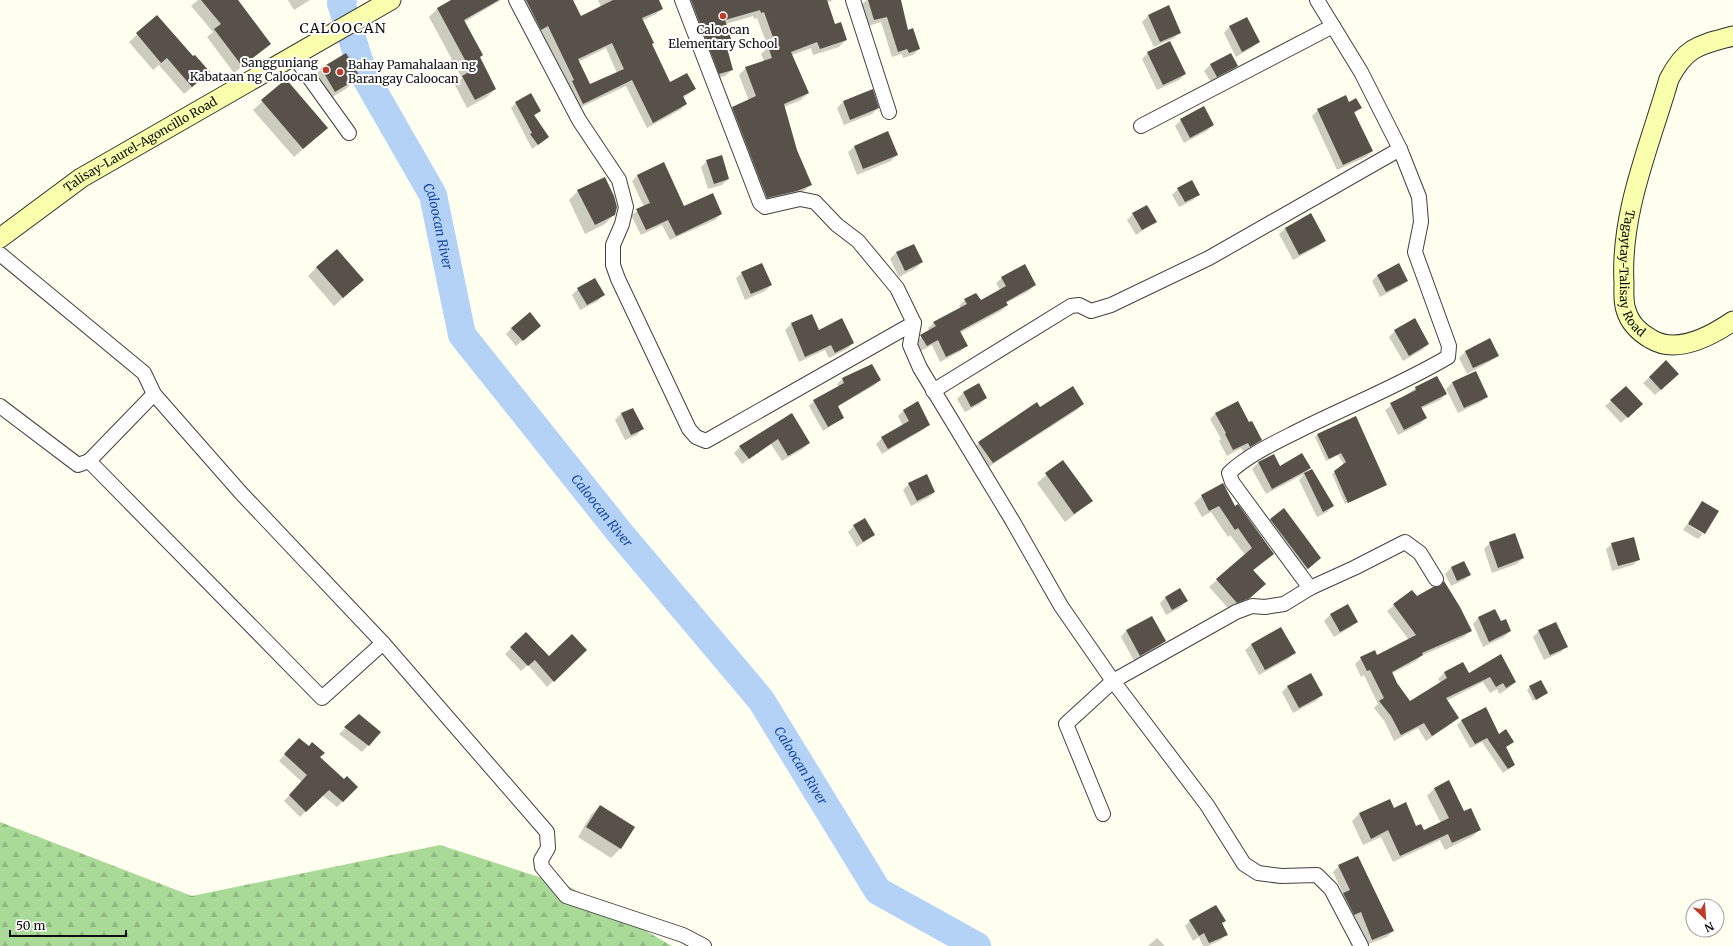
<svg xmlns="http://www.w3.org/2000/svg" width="1733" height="946" viewBox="0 0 1733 946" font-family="Merriweather,serif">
<defs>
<pattern id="forest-firs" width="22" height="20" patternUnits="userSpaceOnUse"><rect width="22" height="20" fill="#aada98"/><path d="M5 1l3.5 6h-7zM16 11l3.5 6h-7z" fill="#91ba82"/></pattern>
</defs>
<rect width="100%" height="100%" fill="#ffffef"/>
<path fill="url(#forest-firs)" d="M0,822L192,896L440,845L570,887L672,946H0Z"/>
<g fill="#0003" fill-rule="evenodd">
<path d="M198,0H238L270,44L234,73L207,37L213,32L191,6Z"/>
<path d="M288,0H310L294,10Z"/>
<path d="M453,0H501L464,22L482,55L479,58L495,89L487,97L467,108L455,85L462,78L429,17L437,9Z"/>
<path d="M516,0H572L580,17L601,7L598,0H658L662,9L656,14L642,21L651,45L669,83L695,89L683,98L686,104L680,110L647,128L626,86L577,109L569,86L541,31L535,35ZM606,48L617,73L589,86L578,62Z"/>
<path d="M679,0H833L827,3L835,25L846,40L839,47L813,55L811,48L792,55L808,93L801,100L784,107L796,150L811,184L804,191L789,197L760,204L726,115L733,108L749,101L739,75L746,68L764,61L761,54L768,47L757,18L754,19L753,16L726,24L730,42L726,47L732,70L725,76L713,80Z"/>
<path d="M867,0H900L908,31L919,49L913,55L903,58L902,54L892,57L881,22L868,26L862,4Z"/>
<path d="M1148,16L1180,32L1174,38L1154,47L1142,22Z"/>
<path d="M157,17L201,80L184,94L159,65L153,70L129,42Z"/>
<path d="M1247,18L1259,42L1253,47L1236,57L1224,33L1229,27Z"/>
<path d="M1148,53L1185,74L1179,80L1157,90L1142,59Z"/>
<path d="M1230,54L1237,66L1231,72L1211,82L1204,71L1210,65Z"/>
<path d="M322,68L358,77L346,89L322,103L310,80Z"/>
<path d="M286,81L327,128L294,157L253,110Z"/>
<path d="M872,90L878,108L872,114L844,125L837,108L843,102Z"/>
<path d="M516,103L540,111L534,116L548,137L532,149L511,108Z"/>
<path d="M1348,103L1360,108L1354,114L1372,151L1366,157L1337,170L1312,116L1318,110Z"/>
<path d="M1181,120L1213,125L1207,131L1184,143L1175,126Z"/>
<path d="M854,147L897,155L891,161L857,175L848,152Z"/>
<path d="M707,161L728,179L722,185L708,189L701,167Z"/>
<path d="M663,163L684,207L721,214L715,220L670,240L662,225L641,235L631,215L644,207L632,181L637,176Z"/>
<path d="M1178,189L1198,194L1193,200L1179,207L1172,195Z"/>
<path d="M578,191L614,214L605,224L585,234L569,200Z"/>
<path d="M1133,214L1155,222L1136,235L1127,220Z"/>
<path d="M1311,215L1324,241L1319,246L1293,260L1279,234L1285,229Z"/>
<path d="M914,245L922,262L916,268L899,277L890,259L896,253Z"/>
<path d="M317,267L363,280L334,306L308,276Z"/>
<path d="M742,273L771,285L765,291L745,300L736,278Z"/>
<path d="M1378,275L1407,281L1401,286L1380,297L1372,281Z"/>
<path d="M1002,278L1035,285L1029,291L1006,303L1007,305L1001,311L960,333L966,345L961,351L940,362L932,345L921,351L915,342L930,331L928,328L934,323L961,309L959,306L965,300L980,302L1000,290L996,283Z"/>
<path d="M578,289L603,295L598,301L580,310L572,295Z"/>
<path d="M811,315L818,331L853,343L847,349L829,358L825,350L799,362L785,330L791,324Z"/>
<path d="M512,328L534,331L516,346L506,334Z"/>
<path d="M1395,331L1428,344L1422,350L1403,361L1389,337Z"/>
<path d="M1489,340L1497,356L1491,361L1467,374L1459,358L1465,352Z"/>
<path d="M1666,362L1672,380L1655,395L1643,383Z"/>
<path d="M1476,372L1487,397L1481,402L1458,413L1446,389L1452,383Z"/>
<path d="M853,373L880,380L875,385L837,407L843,418L823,431L809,406L814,401L839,387L837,384L842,379Z"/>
<path d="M979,385L986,398L980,404L965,412L957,399L963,393Z"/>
<path d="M1416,388L1446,394L1440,400L1421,409L1426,418L1420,424L1398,435L1385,410Z"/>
<path d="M1611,401L1641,404L1621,423L1605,406Z"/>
<path d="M1083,404L1077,410L987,468L973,448L979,443L1040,409Z"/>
<path d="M633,409L642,429L637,435L625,440L615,420L621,414Z"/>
<path d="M904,410L929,424L923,430L882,454L876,444L882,438L903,426L898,416Z"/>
<path d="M1216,413L1249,423L1261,440L1244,452L1241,448L1227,456L1219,441L1221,439L1210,419Z"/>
<path d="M792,414L809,443L803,449L782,461L771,444L742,464L734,453L740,447Z"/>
<path d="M1317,435L1386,485L1345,504L1332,474L1344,465L1338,455L1326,461L1315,437Z"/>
<path d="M1273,455L1280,467L1310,468L1305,473L1333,506L1327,512L1317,517L1299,480L1304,474L1266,494L1252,469L1258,463Z"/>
<path d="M1063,461L1092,501L1065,522L1037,483Z"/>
<path d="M909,484L934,492L928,498L911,506L903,490Z"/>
<path d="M1202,496L1235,507L1273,554L1253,571L1257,591L1241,605L1229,609L1209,587L1245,555L1230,535L1228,537L1211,512L1202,517L1194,503Z"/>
<path d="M1702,502L1704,532L1688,522Z"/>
<path d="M1283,510L1320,558L1302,574L1264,525Z"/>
<path d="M1687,524L1703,534L1698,539L1683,530Z"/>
<path d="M854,526L874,535L857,547L848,532Z"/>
<path d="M1490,543L1523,558L1517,564L1492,573L1484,549Z"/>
<path d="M1612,544L1639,559L1633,565L1612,571L1606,549Z"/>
<path d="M1464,562L1470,575L1464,580L1451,586L1445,574L1451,568Z"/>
<path d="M1412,591L1416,597L1470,631L1464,637L1421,656L1416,661L1391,674L1410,703L1441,683L1438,679L1445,672L1469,674L1501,655L1515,682L1509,688L1499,694L1497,689L1490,693L1483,682L1446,701L1457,718L1451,724L1426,741L1418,728L1394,741L1385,722L1374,708L1378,704L1364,675L1361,677L1355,664L1361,658L1377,656L1409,640L1387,611Z"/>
<path d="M1165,598L1186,601L1181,607L1166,615L1160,603Z"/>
<path d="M1347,605L1357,621L1351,627L1334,637L1324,621L1330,615Z"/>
<path d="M1495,610L1500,622L1510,631L1504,637L1483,647L1473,624L1478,618Z"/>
<path d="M1152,617L1165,641L1159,647L1134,661L1121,637L1126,631Z"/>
<path d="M1539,631L1566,646L1561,652L1544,660L1533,637Z"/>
<path d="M526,634L549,658L585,650L547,687L528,665L521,671L505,654Z"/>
<path d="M1251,645L1294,653L1288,659L1259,675L1245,650Z"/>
<path d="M1288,686L1322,695L1316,701L1293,713L1282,692Z"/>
<path d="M1530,687L1547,693L1533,701L1527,690Z"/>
<path d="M359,715L380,732L362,752L339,734Z"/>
<path d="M1461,721L1513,741L1505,748L1514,765L1503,773L1482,742L1470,748L1457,725Z"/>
<path d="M293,745L319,757L344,780L357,787L337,807L322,795L300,817L284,801L302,782L279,761Z"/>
<path d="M1435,788L1464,812L1480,829L1473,836L1445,850L1440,840L1393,862L1381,837L1363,845L1352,821L1359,814L1389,800L1393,809L1415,828L1423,831L1441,823L1427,796Z"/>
<path d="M600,806L620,849L611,858L578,837L591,815Z"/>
<path d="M1339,866L1393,931L1387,937L1366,945L1355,917L1348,920L1338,900L1343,894L1333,872Z"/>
<path d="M1190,921L1221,924L1226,934L1221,940L1208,946H1203L1199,937L1193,941L1185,926Z"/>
<path d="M1157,938L1165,946H1148Z"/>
</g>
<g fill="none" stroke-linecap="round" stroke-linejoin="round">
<path stroke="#b4d1f6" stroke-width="28" id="s1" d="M343,0L341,3L363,73L433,195L462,335L620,533L761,700L878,891L977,946"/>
</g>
<g fill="#57514a" fill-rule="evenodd">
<path d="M201,0H238L271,44L242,66L214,29L221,24Z"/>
<path d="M451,0H499L464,20L483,55L480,57L496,89L475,100L462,76L471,71L437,8Z"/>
<path d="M526,0H573L581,16L613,0H659L663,9L642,18L654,43L652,44L670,82L687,73L696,89L683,96L687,104L653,123L632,80L583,104L572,81L574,80L548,26L541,30ZM612,43L624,69L590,84L578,59Z"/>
<path d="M691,0H827L835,24L841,22L847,40L820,49L817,42L791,52L809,93L784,104L797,150L812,185L797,191L767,198L732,107L756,96L745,67L772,58L768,46L775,43L764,12L761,13L760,10L725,20L732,42L726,44L733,70L719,74Z"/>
<path d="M868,0H901L908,30L913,28L920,49L909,53L907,49L898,52L887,17L874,20Z"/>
<path d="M1169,5L1181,33L1160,42L1148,15Z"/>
<path d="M157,15L193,56L195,55L210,72L192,87L167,58L161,63L136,33Z"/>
<path d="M1247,17L1260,42L1242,52L1229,26Z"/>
<path d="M1170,41L1186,74L1163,85L1147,52Z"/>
<path d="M346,53L360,77L335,92L321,68Z"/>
<path d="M1231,53L1238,66L1217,77L1210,64Z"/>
<path d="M286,79L328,128L303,149L261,100Z"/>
<path d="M873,89L879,108L850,120L843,101Z"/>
<path d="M531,93L541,111L534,115L549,137L538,145L530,134L532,133L515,102Z"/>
<path d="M1346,95L1349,102L1356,98L1362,108L1354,112L1373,151L1343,165L1317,109Z"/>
<path d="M1204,106L1214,125L1190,138L1180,119Z"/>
<path d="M888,131L898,155L863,169L854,146Z"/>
<path d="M722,155L729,179L714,184L706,160Z"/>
<path d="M664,162L684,206L713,193L722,214L676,236L668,220L646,230L636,209L650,203L637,175Z"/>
<path d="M605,177L614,196L617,207L615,215L595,225L577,190Z"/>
<path d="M1192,180L1200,195L1185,202L1177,188Z"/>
<path d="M1147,205L1157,222L1142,230L1132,213Z"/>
<path d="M1311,213L1326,241L1299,255L1285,228Z"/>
<path d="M914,244L923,262L905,271L896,252Z"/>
<path d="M337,249L364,280L343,298L316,267Z"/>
<path d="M762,263L772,285L751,294L741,272Z"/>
<path d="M1399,263L1408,281L1386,292L1377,275Z"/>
<path d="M1025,264L1036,285L1006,302L1008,305L960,331L968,346L946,357L938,340L927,346L920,335L936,326L933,322L967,304L964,299L976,293L981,300L1006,286L1001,277Z"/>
<path d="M595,278L605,295L587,305L577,288Z"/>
<path d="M530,312L541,326L523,341L511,328Z"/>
<path d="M812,314L819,330L842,318L854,343L835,353L831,345L805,357L791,323Z"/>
<path d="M1415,318L1429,344L1409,356L1394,330Z"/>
<path d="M1490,338L1499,356L1473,368L1465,351Z"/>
<path d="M1666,360L1679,374L1661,390L1649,377Z"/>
<path d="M872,364L881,380L838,406L844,418L828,427L813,400L844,383L842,378Z"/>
<path d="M1476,371L1488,397L1464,408L1452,382Z"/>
<path d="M1437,376L1447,394L1421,407L1427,418L1404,430L1390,403L1416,390L1415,387Z"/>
<path d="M979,383L987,398L971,407L963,392Z"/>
<path d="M1073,386L1084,404L993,463L978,442L1037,402L1040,407Z"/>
<path d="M1626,386L1643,404L1628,418L1610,400Z"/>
<path d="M918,401L930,425L888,449L881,437L909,421L903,410Z"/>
<path d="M1238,401L1249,422L1252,421L1262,440L1250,447L1248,443L1233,450L1225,434L1226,433L1215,413Z"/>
<path d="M633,408L644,429L631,435L621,413Z"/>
<path d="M792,413L810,443L788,456L778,439L749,459L739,446Z"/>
<path d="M1356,416L1387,485L1348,503L1334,471L1346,462L1341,453L1329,459L1317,434Z"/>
<path d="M1302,453L1311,468L1272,489L1258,462L1274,454L1280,466Z"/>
<path d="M1063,460L1093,501L1074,514L1045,473Z"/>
<path d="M1312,469L1334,506L1323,512L1304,473Z"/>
<path d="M927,474L935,492L917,501L908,483Z"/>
<path d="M1223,483L1235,506L1238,504L1274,554L1253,570L1266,584L1250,598L1237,603L1216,579L1252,548L1238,528L1235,530L1219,506L1209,511L1201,495Z"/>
<path d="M1702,501L1719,511L1705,534L1688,524Z"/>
<path d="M1284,508L1321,558L1308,569L1270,519Z"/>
<path d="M865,518L875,535L863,542L853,525Z"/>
<path d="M1515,533L1524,558L1498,568L1489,542Z"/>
<path d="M1634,537L1640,560L1618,566L1611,543Z"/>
<path d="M1464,561L1471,575L1457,581L1451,567Z"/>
<path d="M1444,581L1460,607L1472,631L1422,653L1423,655L1392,672L1397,683L1410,701L1447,678L1444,672L1463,662L1469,673L1501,654L1516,682L1506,688L1503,683L1496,687L1490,677L1446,698L1459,718L1432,736L1424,723L1401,735L1391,716L1379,701L1384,698L1370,670L1367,671L1360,657L1375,650L1377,655L1416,635L1393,604L1412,590L1417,596L1433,587L1440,586Z"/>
<path d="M1180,588L1188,601L1172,610L1165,597Z"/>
<path d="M1348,604L1358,622L1340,632L1330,614Z"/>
<path d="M1495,609L1501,621L1506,619L1511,631L1489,642L1478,617Z"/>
<path d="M1152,616L1166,641L1140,656L1126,630Z"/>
<path d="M1556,622L1568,647L1550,655L1538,630Z"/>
<path d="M1281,627L1296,653L1265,670L1251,644Z"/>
<path d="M526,632L549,656L572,634L587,650L554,682L535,660L528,666L510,647Z"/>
<path d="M1311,673L1323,695L1299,708L1287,686Z"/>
<path d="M1541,680L1548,693L1536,700L1529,686Z"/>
<path d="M1486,707L1499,734L1506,729L1514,742L1506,747L1515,765L1508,769L1487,738L1475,744L1461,720Z"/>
<path d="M359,714L381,732L369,746L344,727Z"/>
<path d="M299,738L309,746L312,742L325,753L320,757L344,779L347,776L358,787L343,802L329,790L306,812L289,795L307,775L284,754Z"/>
<path d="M1449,780L1464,811L1471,808L1481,830L1452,843L1448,834L1400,856L1388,830L1371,839L1359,813L1390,799L1394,808L1406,802L1416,826L1421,824L1424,830L1449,818L1434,788Z"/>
<path d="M600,805L635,827L621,849L586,827Z"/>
<path d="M1358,856L1394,931L1372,940L1361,912L1354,915L1343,893L1350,890L1338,865Z"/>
<path d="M1216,905L1226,921L1222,923L1228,935L1209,943L1204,933L1199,936L1189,920Z"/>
</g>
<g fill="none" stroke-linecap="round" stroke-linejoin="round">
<g stroke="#414141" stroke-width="16">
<g id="street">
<path d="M516,0L579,120L619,180L626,207L622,224L613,245V265L618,279L689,429L696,437L706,441L914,323"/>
<path d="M682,0L760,203L765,207L800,199L815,202L837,225L858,241L897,288L914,323L910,345L920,368L1012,520L1061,606L1113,681L1207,805L1244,864L1258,873L1281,876L1317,875L1331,889L1361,946"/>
<path d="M853,0L889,112"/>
<path d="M293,55L349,133"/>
<path d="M1141,126L1333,26"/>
<path d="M0,254L144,373L154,394L241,493L383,643L547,832L548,848L541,860L542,867L566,896L683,935L704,946"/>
<path d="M933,391L1071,306L1079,305L1091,311L1111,305L1209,258L1400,149"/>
<path d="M0,406L78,465L89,461L322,698L383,643"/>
<path d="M89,461L154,394"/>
<path d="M1310,588L1232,482L1229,473C1247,456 1272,444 1294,433C1345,407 1399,386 1448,357L1449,346L1415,252L1421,222L1419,197L1400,149L1361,72L1317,0"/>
<path d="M1103,814L1066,724L1113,681L1236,612L1252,606L1265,607L1284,604L1310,588L1354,568L1405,542L1420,553L1436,579"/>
</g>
</g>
<g stroke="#303030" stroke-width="21">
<g id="secondary">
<path id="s2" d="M1733,36C1700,45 1686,46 1669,79C1650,145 1620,213 1624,283C1624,292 1623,302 1626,310C1630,324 1639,332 1651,339C1677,355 1711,336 1733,321"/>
<path id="s3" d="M0,238L81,178L391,0"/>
</g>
</g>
<use href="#street" stroke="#fff" stroke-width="14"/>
<use href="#secondary" stroke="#f8feab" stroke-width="19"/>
</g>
<g fill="#bd3b27" stroke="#fff" stroke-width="1.5">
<circle cx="723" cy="16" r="4"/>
<circle cx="326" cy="70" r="4"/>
<circle cx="340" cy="72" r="4"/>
</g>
<g text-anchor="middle" stroke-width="4" stroke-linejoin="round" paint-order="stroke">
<g font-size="12" fill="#0e0e0e" stroke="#fff">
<text x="723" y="34">Caloocan<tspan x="723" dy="14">Elementary School</tspan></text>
<text x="318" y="67" text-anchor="end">Sangguniang<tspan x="318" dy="14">Kabataan ng Caloocan</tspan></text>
<text x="348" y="69" text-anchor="start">Bahay Pamahalaan ng<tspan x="348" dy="14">Barangay Caloocan</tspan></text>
</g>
<g font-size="12" fill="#0e0e0e" stroke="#fff">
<text dy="4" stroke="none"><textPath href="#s3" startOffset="169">Talisay-Laurel-Agoncillo Road</textPath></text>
<text dy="4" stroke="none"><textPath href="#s2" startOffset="283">Tagaytay-Talisay Road</textPath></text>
</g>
<g font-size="13" font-style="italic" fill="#184b9f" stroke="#fff">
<text dy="5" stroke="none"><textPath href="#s1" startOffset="249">Caloocan River</textPath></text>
<text dy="5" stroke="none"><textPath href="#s1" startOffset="585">Caloocan River</textPath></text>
<text dy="5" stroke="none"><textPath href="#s1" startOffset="909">Caloocan River</textPath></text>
</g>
<g font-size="14" letter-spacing="1" fill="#0e0e0e" stroke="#fff">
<text x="343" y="33">CALOOCAN</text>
</g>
</g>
<g transform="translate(1705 918) rotate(155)"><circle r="19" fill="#ffffff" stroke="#9f9f9f"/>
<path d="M0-3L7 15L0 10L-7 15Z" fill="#bd3b27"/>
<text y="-6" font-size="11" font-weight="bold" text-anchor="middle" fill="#0e0e0e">N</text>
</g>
<path d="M10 930v6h116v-6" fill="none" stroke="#0e0e0e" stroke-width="2"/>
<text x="16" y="930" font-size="12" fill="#0e0e0e" stroke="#ffffff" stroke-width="3" paint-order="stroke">50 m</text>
</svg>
